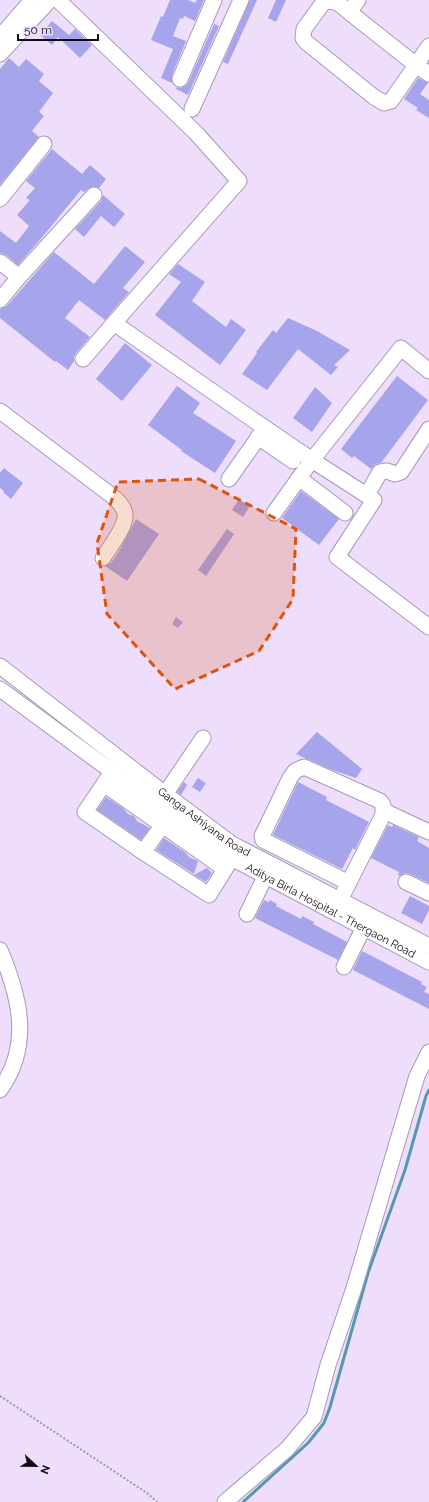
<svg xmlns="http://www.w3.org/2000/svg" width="429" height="1502" viewBox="0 0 429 1502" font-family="Raleway,sans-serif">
<rect width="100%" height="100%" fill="#eedefc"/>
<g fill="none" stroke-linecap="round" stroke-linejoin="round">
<path stroke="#5797b0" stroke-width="3" d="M243,1502L308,1443L324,1423L330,1407L368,1273L405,1170L426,1096L429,1090"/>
</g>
<g fill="#a6a4ea">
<path d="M170,0H188L195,3L197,0H204L195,21L184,16L183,19L180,18L173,36L186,41L172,75V83L161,78L173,49L151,40L161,16L163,17Z"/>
<path d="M250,0H257L228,64L223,62Z"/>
<path d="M276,0H286L276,22L268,18Z"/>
<path d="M52,21L69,35L75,29L92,45L80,58L58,37L52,45L40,35Z"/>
<path d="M214,24L219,26L188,95L176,89L177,87L181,88L185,86L188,83Z"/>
<path d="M9,58L19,67L26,59L44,74L39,81L53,93L39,112L44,116L32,131L39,137L0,185V69Z"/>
<path d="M418,78L428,83L420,94L429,100V118L416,110L418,108L404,99Z"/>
<path d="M52,149L82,174L90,165L106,179L99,188L91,187L84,192L81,190L39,241L18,265L6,255L0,253V231L16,243L29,226L17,215L30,200L26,198L35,188L26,181Z"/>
<path d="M103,195L125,214L114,227L101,216L84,237L75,229L101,201Z"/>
<path d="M125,246L145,262L123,288L129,292L105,320L79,300L65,318L90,337L76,353L74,357V361L68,370L56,361L55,362L0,318V309L7,306L54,252L94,284Z"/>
<path d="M178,264L205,282L192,301L226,327L231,319L246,330L220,365L155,315L181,282L169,274Z"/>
<path d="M288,318L317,331L350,350L334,365L338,367L331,375L298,349L267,390L242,374L257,353L256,352L273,330L276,333Z"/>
<path d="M125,343L152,365L122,401L96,379Z"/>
<path d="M397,376L428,400L381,463L375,464L371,469L354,456L352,458L341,449Z"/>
<path d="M177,386L200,403L193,413L236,441L215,473L181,451L182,450L148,425Z"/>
<path d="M315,387L332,403L312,432L293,418Z"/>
<path d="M4,468L23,483L11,499L3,492L4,491L0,488V473Z"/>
<path d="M301,491L339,519L319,545L282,518Z"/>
<path d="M239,499L250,506L243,517L232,510Z"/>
<path d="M136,519L159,534L127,581L105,566L111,563L121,548Z"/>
<path d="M227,529L234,534L206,576L198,570Z"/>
<path d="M176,617L183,622L178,628L172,624Z"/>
<path d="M317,732L362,769L356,778L332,770L296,754Z"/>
<path d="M198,778L206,783L200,792L192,787Z"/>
<path d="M184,782L187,785L181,795L177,792Z"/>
<path d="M298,782L327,797L326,800L369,822L355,850L353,848L342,869L273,835Z"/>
<path d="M106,797L123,808L128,814L134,816L137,821L150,828L141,840L97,810Z"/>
<path d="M388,825L392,827L393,825L419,837L417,841L429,848V883L410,874L405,873L399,876L398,875L399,872L371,858Z"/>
<path d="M164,838L186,853L189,857L198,861L194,874L156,850Z"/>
<path d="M207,868L212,873L206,882L194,875Z"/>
<path d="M410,896L429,906V910L422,924L401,913Z"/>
<path d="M264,900L269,902L270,900L277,904L276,906L301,919L302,916L314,922L313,924L347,942L338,960L255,918Z"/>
<path d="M362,951L422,982L421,984L427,987L424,992L429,994V1009L353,970Z"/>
</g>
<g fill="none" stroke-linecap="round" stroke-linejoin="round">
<g stroke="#a798b4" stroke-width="17">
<g id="minor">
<path d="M58,0L196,133L239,181L114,323L265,428L318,464L374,500L337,557L429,627"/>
<path d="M349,12L338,3L329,1L323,3L304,29L303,38L306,42L374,97L384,103L391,101L416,65L349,12L358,0"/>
<path d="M0,37L32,0"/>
<path d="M429,46L416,65L429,74"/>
<path d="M0,54L50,0"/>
<path d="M180,79L214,0"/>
<path d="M192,109L241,0"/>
<path d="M0,199L44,144"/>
<path d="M0,262L19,277L94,195"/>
<path d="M0,300L19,277"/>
<path d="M83,359L114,323"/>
<path d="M0,411L111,495C117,500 124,506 125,514C127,526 109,548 103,558"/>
<path d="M258,437L293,461"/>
<path d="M299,478L345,513"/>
<path d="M229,479L265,428"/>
<path d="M367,495L380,472L387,471L395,474L401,472L429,429"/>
<path d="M274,513L312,460L401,348L429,371"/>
<path id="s1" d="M0,666L165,794L232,844L429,946"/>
<path id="s2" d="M0,689L224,854L429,962"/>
<path d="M112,772L85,812L143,852L176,807"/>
<path d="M104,784L225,869"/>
<path d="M165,794L203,738"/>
<path d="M384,811L429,832"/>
<path d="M143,852L209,895L230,861"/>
<path d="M406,882L429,893"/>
<path d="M335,909L340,900L383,815V805L380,801L304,767L295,771L290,778L262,836L263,840L349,883"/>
<path d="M247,914L265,877"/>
<path d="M0,950C20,997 32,1045 0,1090"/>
<path d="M344,967L363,929"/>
<path d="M225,1502L287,1449L314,1417L328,1365L354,1288L417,1076L429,1052"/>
</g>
</g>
<path stroke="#a497ae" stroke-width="2" stroke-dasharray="2 2" stroke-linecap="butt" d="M0,1396L147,1493L157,1502"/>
<use href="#minor" stroke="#fff" stroke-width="15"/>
</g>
<path fill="#dd550c" fill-opacity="0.2" stroke="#dd550c" stroke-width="3" stroke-dasharray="8 5" stroke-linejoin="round" d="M199,479L296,529L293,599L259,651L175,689L107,614L97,543L118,482Z"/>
<g text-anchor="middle" stroke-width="3" stroke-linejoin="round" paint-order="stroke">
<g font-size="11" fill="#120c16" stroke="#eedefc">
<text dy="4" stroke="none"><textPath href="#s1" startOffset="257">Ganga Ashiyana Road</textPath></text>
<text dy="4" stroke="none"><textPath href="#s2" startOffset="399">Aditya Birla Hospital - Thergaon Road</textPath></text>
</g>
</g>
<g transform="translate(36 1466) rotate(112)" stroke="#eedefc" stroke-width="3" paint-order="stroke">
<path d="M0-3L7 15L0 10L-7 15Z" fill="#120c16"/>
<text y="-6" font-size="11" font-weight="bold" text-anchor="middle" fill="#120c16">N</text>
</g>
<path d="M18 34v6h80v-6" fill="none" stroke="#120c16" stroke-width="2"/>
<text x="24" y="34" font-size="12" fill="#120c16" stroke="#eedefc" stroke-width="3" paint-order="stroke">50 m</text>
</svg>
